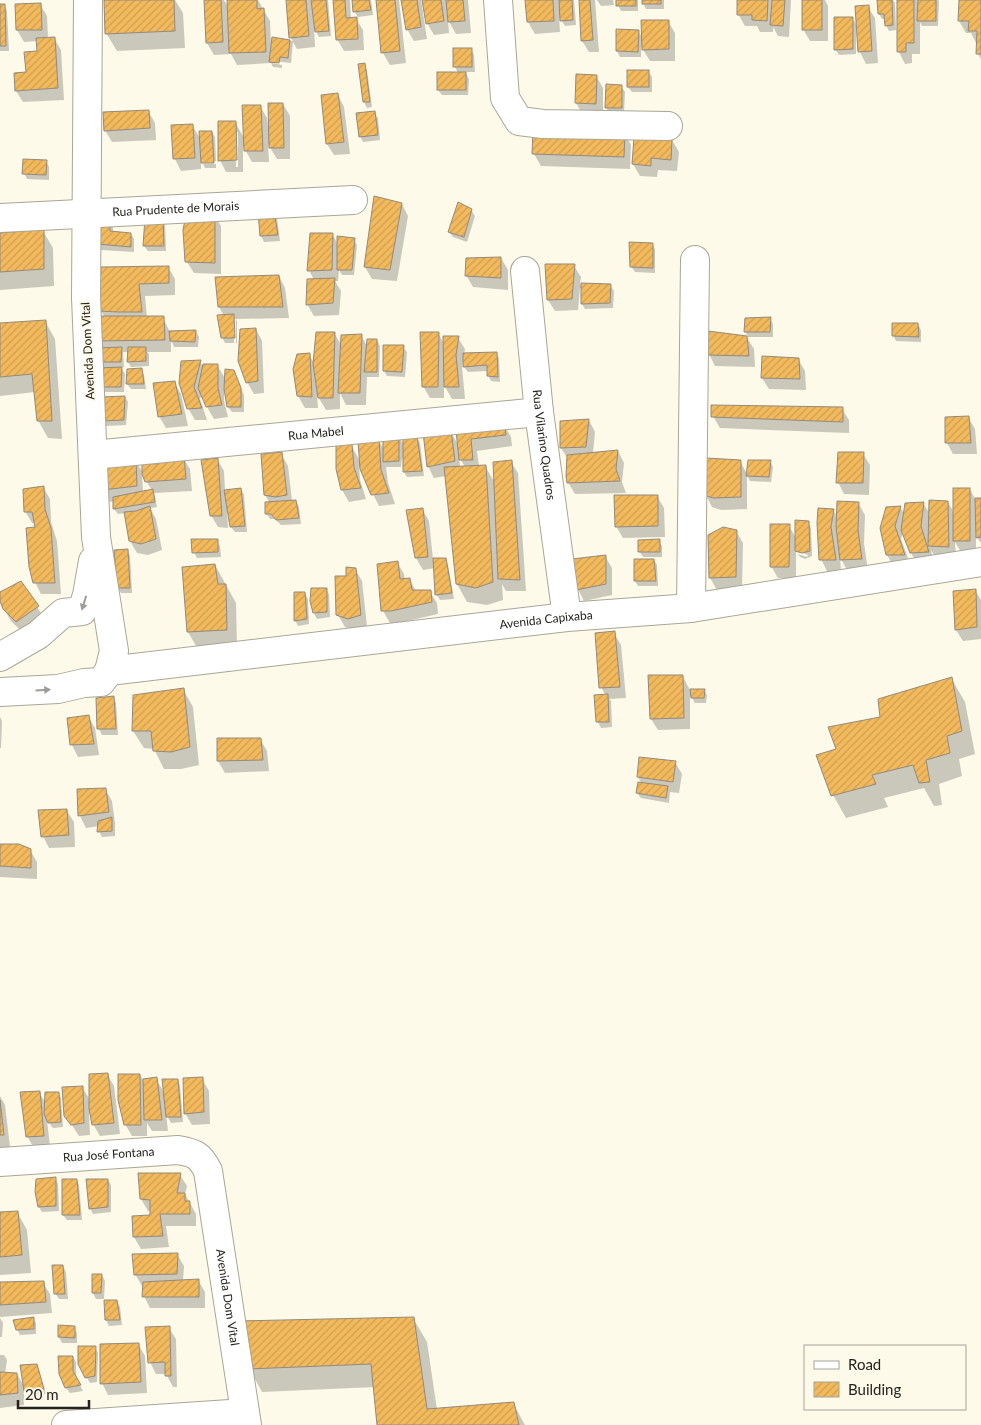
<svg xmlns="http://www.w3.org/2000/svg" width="981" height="1425" viewBox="0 0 981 1425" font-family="Lato,sans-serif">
<defs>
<pattern id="building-hatch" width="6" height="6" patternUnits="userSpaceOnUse" patternTransform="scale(1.25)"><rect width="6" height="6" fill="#f2b95d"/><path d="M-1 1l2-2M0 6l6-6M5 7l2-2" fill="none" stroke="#cf9f50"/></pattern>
</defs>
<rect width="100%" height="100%" fill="#fdfaea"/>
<g fill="#0003" fill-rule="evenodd">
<path d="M105,0H175L183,13L185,48L117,51L106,33Z"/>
<path d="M205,0H224L228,7V0H258L270,21L271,44H272L273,39L293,41L290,37L287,0H310L313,5L312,0H328L331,36L319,37L314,28L315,47L297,49L293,42L291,63L272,61V63L282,65V68L273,67L271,63L237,65L231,54L214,55L207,43Z"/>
<path d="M335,0H350L351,19H356L363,30L364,50L344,51L337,39Z"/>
<path d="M353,0H371L373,15L358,17L354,11Z"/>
<path d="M377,0H399L406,63L390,65L383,53Z"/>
<path d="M402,0H421L427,39L414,41L407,29Z"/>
<path d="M424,0H468L471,33L456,34L448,20L449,33L434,35L427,23Z"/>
<path d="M527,0H574L576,25L565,26L559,17L560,32L535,34L528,22Z"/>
<path d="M580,0H595L599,52H589L582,41Z"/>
<path d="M597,0H613L614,5L601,6Z"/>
<path d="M618,0H638V11H621L618,5Z"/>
<path d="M643,0H664V9H646L643,3Z"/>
<path d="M739,0H791L789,37L778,36L773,27V32H760L757,26H745L738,14Z"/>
<path d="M803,0H825L828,6V41H810L803,29Z"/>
<path d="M879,0H893L895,3L896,30L889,31L886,25V19H882L879,14Z"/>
<path d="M898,0H938L939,1L938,26H922L920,22V54H912V63L905,64L899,52Z"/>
<path d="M960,0H981V59L978,54V43H976L971,33H966L959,21Z"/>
<path d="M40,4L47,16L48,38H54L61,50L64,100L23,102L16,91L38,52V41L24,42L17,30Z"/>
<path d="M0,5H4L7,11L9,51H0Z"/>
<path d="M868,7L875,18L878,63L866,64L860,52Z"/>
<path d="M852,18L856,24V54L839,55L835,49Z"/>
<path d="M668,21L675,33V61H650L641,46V57H620L617,51L618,30L638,31L643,38Z"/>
<path d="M471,49L474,55L475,72H465L469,79L468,95H442L438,90L458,73L455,67Z"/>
<path d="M364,65L367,70L372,107L367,108L364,102Z"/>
<path d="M648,71L652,77V92H632L628,87Z"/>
<path d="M596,76L603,88V115H583L576,103Z"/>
<path d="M621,86L625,92L624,113H609L606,107Z"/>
<path d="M338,95L344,107L350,154L334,155L327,144Z"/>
<path d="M283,104L290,116V159H277L268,144L269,162H252L243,146V172H226L220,160L235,122L244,138L260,106L267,118L268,127H270ZM235,132H238V167H236Z"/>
<path d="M148,111L155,123L156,140L112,142L105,130Z"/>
<path d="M374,113L378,118L380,140L363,142L360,136Z"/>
<path d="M192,125L201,140L212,132L215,137L216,161L203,162V164H216V168H205L201,160V169L181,171L175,159Z"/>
<path d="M624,133L631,145L630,169L541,166L534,154Z"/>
<path d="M672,140L679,152L677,171L658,170L657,177L640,176L633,164Z"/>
<path d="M46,161L49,167V180L27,179L24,173Z"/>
<path d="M402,204L408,216L397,281L372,279L365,267Z"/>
<path d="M471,210L475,216L467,242L453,237L449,232Z"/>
<path d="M274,212L277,218L280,241L264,242L261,236L259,213Z"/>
<path d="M214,215L221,226V274L194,273L187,262Z"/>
<path d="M162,218L165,224L166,251H148L144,246Z"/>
<path d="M109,222L113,227V232L131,234L134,239V252L101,250L98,244Z"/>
<path d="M43,231L53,248L54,286L0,290V234Z"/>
<path d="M333,235L338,245L354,240L357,245L354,275H342L339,270L338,281H335L341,291L339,315L314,316L307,304L314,280L309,270Z"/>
<path d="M652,244L655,249V273L635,272L631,266Z"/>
<path d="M501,258L508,270V290L473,287L466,275Z"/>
<path d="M574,266L581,277L580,285H610L614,291L613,308L585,309L582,304V288H580L578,310L555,311L548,300Z"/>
<path d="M168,267L175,279V295L145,296L147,318H163L170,332L196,331L199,337L198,347H174L171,340V352H147L149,354V366L131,367L128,362L129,352H123L124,367H121L125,374L124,392H104L97,340L105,317L100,310L103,268Z"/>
<path d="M279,276L285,288L289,318L236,319L237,321V343H236V319H233L234,343H225L222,337L224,316L219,307L217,278Z"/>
<path d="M770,318L773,324V337H748L745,331Z"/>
<path d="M45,321L55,339L62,439L48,438L38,420L35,392L0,396V325Z"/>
<path d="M918,324L921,330V342L896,341L893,335Z"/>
<path d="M256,329L262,341L264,393L254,394L247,382Z"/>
<path d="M334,333L342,346L361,335L367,346L377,340L380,346L379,377H367L366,405H346L340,393V409L326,410L317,395L318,408H305L298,396L309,355L314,363Z"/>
<path d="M438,333L444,344L458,338L465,349L464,354L496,353L499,358L500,382L491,381L488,375V371L468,372L464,367L463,360L462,367L465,399H452L444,385V398H430L423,386Z"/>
<path d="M747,338L754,349L755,367L715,366L709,354Z"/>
<path d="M403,347L407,352L405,377L387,376L384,371Z"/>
<path d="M798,359L805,371L806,390L769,389L762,378Z"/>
<path d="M200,362L202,365H217L226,380L234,371L244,395V412H232L228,407L226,390H224V401L228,417L214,419L207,407L202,394L200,399L207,420H195L188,408Z"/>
<path d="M141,369L144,375L146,389H131L127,384Z"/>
<path d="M174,382L181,394L188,426L166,428L159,416Z"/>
<path d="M125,397L128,402L126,425L106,426L103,420Z"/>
<path d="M842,409L849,420V433L720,428L713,416Z"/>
<path d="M968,417L975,429L977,454H953L947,443Z"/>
<path d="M589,420L595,432L593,453L618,451L624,463L622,482L626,493L575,494L568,482V459L561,448Z"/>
<path d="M504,425L511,437L512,446L477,451L479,466H485L495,483L511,462L518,473L526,591H506L502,584L503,600L487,605L467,602L457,584L446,476L434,478L428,466L450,431L459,446L457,431ZM459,457L465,467H460Z"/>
<path d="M399,436L404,446L417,437L420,443L424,476L407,477L404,472V458H402L401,467H386L388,483L395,504L379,506L359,466L360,480L366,499L349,502L342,490L337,469L351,445L360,461L378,440L385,451Z"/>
<path d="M281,454L288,466L292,501H296L299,507L301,524L281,525L275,519H270L267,514L270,503L265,495Z"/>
<path d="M863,454L870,465L869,495L844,494L838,482Z"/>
<path d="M183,458L190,469L192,491L154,493L157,507L150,508L156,519L162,550L148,555L137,553L130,541L126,513L118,514L114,509V501L110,502L103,490L136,461L143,473L159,465ZM142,473L146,481L152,490L143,492Z"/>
<path d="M217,459L224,471L225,491L241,489L244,495L247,532H235L231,527L229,512H227L228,528L218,527L211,515Z"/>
<path d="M740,461L747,474L770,461L773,467L771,482L750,481L747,475V509L721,510L712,507L706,495Z"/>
<path d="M43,487L50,499L51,522L57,541L61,594H41L35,582L36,528L35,523H32L25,511Z"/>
<path d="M970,489L975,499L981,500V543L976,536V552H961L955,542L956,558H936L931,550L934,564L918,565L911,553L903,532L901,539L911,566L894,567L887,555L900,507L905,515L923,503L930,514L948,502L954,513Z"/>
<path d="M657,496L664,508L665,537L623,538L616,526Z"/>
<path d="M858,503L865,515L864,543L868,571L848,572L840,557L841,572L827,571L821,559L833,510L838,518Z"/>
<path d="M422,509L429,521L433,559H445L448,565L454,599L440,600L436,594L435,568L423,570L416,558Z"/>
<path d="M808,523L811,528L812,556L805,559L800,557L798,554L807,557L808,555L798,551V553L796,550V578H778L771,566L789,526L796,538Z"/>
<path d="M736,531L743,543L742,589L717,590L710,578Z"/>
<path d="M217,541L220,546L221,557L197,558L194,552Z"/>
<path d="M659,541L662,546V557H643L640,552Z"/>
<path d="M127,550L130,556L132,593H121L118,588Z"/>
<path d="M605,556L612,568V595L584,601L578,589Z"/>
<path d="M654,560L657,565L658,586H638L635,581Z"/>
<path d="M397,562L404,574L405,580H410L416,591L430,592L437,603L438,614L398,623H390L383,611L378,565Z"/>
<path d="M215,565L236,603L237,647L198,649L188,632Z"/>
<path d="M355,569L362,581L367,626L355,630L345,627L338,615L347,577Z"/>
<path d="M21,583L45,619L23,633L11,621L4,609L0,597V593Z"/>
<path d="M326,589L329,594L330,617L317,619L314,613L311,601Z"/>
<path d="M975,590L981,600V639L963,641L956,630Z"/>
<path d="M305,594L308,599L309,624L298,626L295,620Z"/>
<path d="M614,633L621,645L626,698L609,699L611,701L612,727L601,728L598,722L596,697L606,696L601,687Z"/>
<path d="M683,677L690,690H704L707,695L706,703H695L690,694V729L658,730L651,719Z"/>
<path d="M951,678L965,702L975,754L959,759L962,776L939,784L942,805L934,806L924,788L884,798L888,807L846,818L833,795L837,749L882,718Z"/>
<path d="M183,689L193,707L199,765L181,769H164L154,749L144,748L133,731Z"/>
<path d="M113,697L116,703L118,735H102L99,729L97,699Z"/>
<path d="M88,716L95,728L99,755L78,757L72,745Z"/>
<path d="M0,717L2,721L1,748H0Z"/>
<path d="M260,739L267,751L269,771L225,773L218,761Z"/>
<path d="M675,762L682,774L679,793L670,792L669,803L641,798L637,793L642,784L638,777Z"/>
<path d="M105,789L112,801L115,823V836L102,837L99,831V826L86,828L80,816L79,791Z"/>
<path d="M67,811L74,822L75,847L49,848L43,836Z"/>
<path d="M0,846L30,850L37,862V879L0,877Z"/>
<path d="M107,1074L114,1086L120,1134L100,1136L93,1124L91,1114H89L90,1135L79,1136L66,1116L82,1087L90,1100Z"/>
<path d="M140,1075L143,1080L156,1079L165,1094L177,1080L180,1085L183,1122L171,1123L166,1114L168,1131H152L147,1123V1136H132L125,1124Z"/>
<path d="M202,1079L209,1091L210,1124L192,1125L185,1113Z"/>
<path d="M39,1092L46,1104L58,1093L61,1098L63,1127L53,1128L47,1120L50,1147L34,1148L27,1136Z"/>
<path d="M0,1096L5,1105L10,1147H0Z"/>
<path d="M180,1175L187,1186L185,1194L196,1214V1226H166L169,1247L141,1249L134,1237L133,1217L151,1216V1211H148L141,1199Z"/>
<path d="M55,1178L58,1184L59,1211L42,1212L39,1207Z"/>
<path d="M76,1180L79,1185L82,1220H67L63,1215Z"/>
<path d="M108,1180L111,1185V1212L93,1214L90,1208Z"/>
<path d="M17,1212L27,1230L31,1273L0,1275V1213Z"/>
<path d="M177,1254L184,1266L183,1281L198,1280L205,1292V1308H150L144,1296V1286H142L135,1274Z"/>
<path d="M63,1266L66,1272L68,1299H59L55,1293Z"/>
<path d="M93,1275H102L105,1281L104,1299H96L93,1293Z"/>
<path d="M43,1283L50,1294L52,1313L0,1317V1284Z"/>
<path d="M105,1301H117L120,1307L122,1325L109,1326L106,1320Z"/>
<path d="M0,1318L3,1323L2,1337H0Z"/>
<path d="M33,1318L36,1323V1334L20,1335L17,1329Z"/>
<path d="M413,1318L427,1342L437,1410L513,1403L525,1425H378L375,1387L262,1392L249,1368Z"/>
<path d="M74,1328L77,1333V1343H62L59,1337Z"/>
<path d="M169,1328L176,1339L177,1387H173L166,1374H156L150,1362Z"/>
<path d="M138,1344L145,1356L147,1393L108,1395L102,1383Z"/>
<path d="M95,1348L98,1353L97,1382L90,1383L79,1364Z"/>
<path d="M0,1355H4L7,1360L5,1374H17L25,1388L36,1365L39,1371L46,1394L29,1396L24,1387V1405L0,1408Z"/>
<path d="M73,1357L76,1362V1378L83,1391L70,1393L66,1388Z"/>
</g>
<g fill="url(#building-hatch)" stroke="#938a7d">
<path d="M104,0H174L175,31L105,34Z"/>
<path d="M204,0H221L223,42L206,43Z"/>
<path d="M227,0H257V9L264,8L266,52L229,53Z"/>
<path d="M286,0H306L309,36L289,38Z"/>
<path d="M311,0H326L329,31L315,32Z"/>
<path d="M333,0H345L346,18L357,17L358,39L336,40Z"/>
<path d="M352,0H369L371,10L353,12Z"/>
<path d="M376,0H395L400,51L381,53Z"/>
<path d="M401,0H417L421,27L406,30Z"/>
<path d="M422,0H441L444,21L426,24Z"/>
<path d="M446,0H463L465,21L448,22Z"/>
<path d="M525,0H553L554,21L527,22Z"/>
<path d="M559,0H572L573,20L560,21Z"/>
<path d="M579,0H590L593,40L581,41Z"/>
<rect x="616" y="0" width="20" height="6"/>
<rect x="642" y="0" width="19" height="4"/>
<path d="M737,0H768L767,21L752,20V15H737Z"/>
<path d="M772,0H785L783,26L770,25Z"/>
<rect x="802" y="0" width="20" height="30"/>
<path d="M877,0H892L893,25L885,26L884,14H878Z"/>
<path d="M897,0H914V43H906V52H897Z"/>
<path d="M918,0H936V21H917Z"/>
<path d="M959,0H981V54H976L977,31H968L969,21H958Z"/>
<path d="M41,3L42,30H16L15,4Z"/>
<path d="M0,4H5L6,46H0Z"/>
<path d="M869,5L872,51L858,52L855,6Z"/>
<path d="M834,17H853V49L834,50Z"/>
<path d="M641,20H669V49L642,50Z"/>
<path d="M616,29L639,30L638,52L616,51Z"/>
<path d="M55,37L58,88L15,91L14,73L26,72L24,52L37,51L36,38Z"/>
<path d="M272,37L290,40L288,58L280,57L279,63L269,62Z"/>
<rect x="453" y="48" width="19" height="19"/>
<path d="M365,63L370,102H363L358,64Z"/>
<rect x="627" y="70" width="22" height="17"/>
<rect x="437" y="72" width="29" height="18"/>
<path d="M576,74L597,75L596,104L575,103Z"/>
<path d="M606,84L622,85V108H605Z"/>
<path d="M338,93L344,142L326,144L321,95Z"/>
<path d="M268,103H283L284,148H269Z"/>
<path d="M242,105H261L263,151H244Z"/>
<path d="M149,110L150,128L104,131L103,112Z"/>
<path d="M375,111L378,135L359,137L356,113Z"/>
<path d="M218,121H236L237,160L218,161Z"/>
<path d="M193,124L195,158L173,159L171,125Z"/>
<path d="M533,129L625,132L624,157L532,154Z"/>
<path d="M199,131H212L214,163H201Z"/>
<path d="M634,137L672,139L671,160L651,158V166L632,164Z"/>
<path d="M23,159L47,160L46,175L22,174Z"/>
<path d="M374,196L402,203L390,270L364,267Z"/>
<path d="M458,202L472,209L464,237L448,232Z"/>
<path d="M274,211L278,235L260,236L258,212Z"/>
<path d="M215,213V263L185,262L183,230L186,215Z"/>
<path d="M163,217L164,246H143L145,218Z"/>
<path d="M110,220V231L131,233V247L97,244L98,221Z"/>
<path d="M44,229V269L0,272V233Z"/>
<path d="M310,233H333L332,270L307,271Z"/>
<path d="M337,236L355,238L352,270H337Z"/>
<path d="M629,242L653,243V268L630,267Z"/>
<path d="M501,257V278L465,276L466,258Z"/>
<path d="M545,264H575L572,299L547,300Z"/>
<path d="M169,266V283L139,284L142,312H118L99,311L101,267Z"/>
<path d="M279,275L283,307H218L215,277Z"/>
<path d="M335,278L333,303L306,305L307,279Z"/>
<path d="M581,283L611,284L610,303L581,304Z"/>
<path d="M234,314L235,338H221L217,315Z"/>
<path d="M95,316H164L165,340L96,341Z"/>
<path d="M771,317L770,332H744L745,318Z"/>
<path d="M46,320L52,421H37L32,374L0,377V323Z"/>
<path d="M892,323H918L919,337L892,336Z"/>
<path d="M256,328L258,381L246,383L238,361L240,329Z"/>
<path d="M196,330L195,342L170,341L169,331Z"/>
<path d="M708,331L747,336L749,356L707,355Z"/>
<path d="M316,332H335L333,398H318L313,364Z"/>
<path d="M420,332H439L438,387H422Z"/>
<path d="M362,334L360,393H338L341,335Z"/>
<path d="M443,336H459L456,355L459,387H444Z"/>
<path d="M367,339H377V372H364Z"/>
<path d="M383,345H404L402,372L383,371Z"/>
<path d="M122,347L121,362H96L97,348Z"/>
<path d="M128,347H146V361L127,362Z"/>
<path d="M497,352L498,377L487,376V365L463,367V353Z"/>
<path d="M310,353L312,397L297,396L293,369L297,354Z"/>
<path d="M762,356L799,358L800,379L761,378Z"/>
<path d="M201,360L194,387L202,408L187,409L179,383L181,361Z"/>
<path d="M203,364H218V388L222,405L206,407L198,388Z"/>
<path d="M122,367L121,387H99L98,368Z"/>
<path d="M142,368L144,384H126L127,369Z"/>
<path d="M225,369L234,370L241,388V407H227L224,389Z"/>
<path d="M175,381L182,414L158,417L153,383Z"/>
<path d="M125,396L124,420L102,421L101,397Z"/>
<path d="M711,405L843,407V422L711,417Z"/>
<path d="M969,416L971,443H945V417Z"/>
<path d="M589,419L586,447L560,448V421Z"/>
<path d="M504,423L506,435L471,439L473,460H459L456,430Z"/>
<path d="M451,430L455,461L427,467L423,432Z"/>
<path d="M399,435V461L383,462V437Z"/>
<path d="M417,436L422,471L403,472V438Z"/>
<path d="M379,439L381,470L389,493L371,495L360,469L358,441Z"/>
<path d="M352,444L354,467L361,488L341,490L336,469V445Z"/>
<path d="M618,450L616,469L620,481L567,483L566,476L567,455Z"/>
<path d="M282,452L287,495L275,497L264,495L261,454Z"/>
<path d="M838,452H864L863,483H836Z"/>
<path d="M184,456L186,479L145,482L142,474V463L158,464V457Z"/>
<path d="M218,458L222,516H210L201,460Z"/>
<path d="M706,458L741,460V497L713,498L704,495Z"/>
<path d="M136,459L137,486L102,490V462Z"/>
<path d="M512,460L520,580L498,579L493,462Z"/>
<path d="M748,460H771L769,477L746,476Z"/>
<path d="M486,465L493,582L476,588L456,584L444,467Z"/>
<path d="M44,486L45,509L51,528L55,583H33L29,567L26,528L35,527L32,512H24L23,489Z"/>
<path d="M241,488L245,526L230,527L224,490Z"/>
<rect x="953" y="488" width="17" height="53"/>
<path d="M153,489L155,502L113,509V497Z"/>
<path d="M614,495H658V526L615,527Z"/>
<path d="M975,498H981V537L976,538Z"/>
<path d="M296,500L299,518L276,520L271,514H265V502Z"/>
<path d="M929,500L948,501L949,547L928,546Z"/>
<path d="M837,501L859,502L858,530L862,559L840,560L836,527Z"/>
<path d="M924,502L921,526L929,552L910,553L901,530L905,503Z"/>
<path d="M150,506L156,539L141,544L129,541L124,512L136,511Z"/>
<path d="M901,506L895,526L905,555H886L880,528L886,507Z"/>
<path d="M423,508L428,557L415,558L406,510Z"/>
<path d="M818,508L834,509L831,527L836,560H819L817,523Z"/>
<path d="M795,520L809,521L810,551L802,553L795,551Z"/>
<path d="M770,524H790L789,567H770Z"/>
<path d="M723,527L737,530L736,577L709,578L708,535Z"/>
<path d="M191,539H218V552L192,553Z"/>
<path d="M660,539V552H638V540Z"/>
<path d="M128,549L130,588H117L114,550Z"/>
<path d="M606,555V584L576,590L572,559Z"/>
<path d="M433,558H446L452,593L435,595Z"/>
<path d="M634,559H654L656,581H634Z"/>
<path d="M398,561L400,579L410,578L412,590H431L432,602L391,611H381L377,564Z"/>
<path d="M215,564L218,584H226L227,630L187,632L182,567Z"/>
<path d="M346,567L356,568L361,615L348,619L336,615L335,576H346Z"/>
<path d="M21,581L39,606L16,622L3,609L0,601V592Z"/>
<path d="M311,588H327V612L313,613L310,601Z"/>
<path d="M976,589L977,627L955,630L953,591Z"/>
<path d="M294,592H305L307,619L294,621Z"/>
<path d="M615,631L620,687L599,688L595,633Z"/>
<path d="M648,675H683L684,718L650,719Z"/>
<path d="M952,677L962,731L947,736L950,753L926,760L930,782L919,783L913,765L872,775L876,784L831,796L816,755L836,749L828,727L880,717L878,699Z"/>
<path d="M184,688L190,747L171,752L153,751L151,731H132L133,695Z"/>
<path d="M690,689H705L704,698H691Z"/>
<path d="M608,694L609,722H596L594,695Z"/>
<path d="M114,696L116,729H97L96,698Z"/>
<path d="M89,715L94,744L70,745L67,718Z"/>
<path d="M217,738H261L263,760L217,761Z"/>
<path d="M639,757L676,761L673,782L637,777Z"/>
<path d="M638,782L668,786L666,798L636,793Z"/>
<path d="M106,788L109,812L78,816L77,789Z"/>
<path d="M67,809L69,835L41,837L38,810Z"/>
<path d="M112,817V831L97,832L98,821Z"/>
<path d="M0,844H19L31,849V868L0,866Z"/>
<path d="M108,1073L114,1123L92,1125L89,1109V1074Z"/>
<path d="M118,1074H140L141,1125H124L118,1100Z"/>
<path d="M157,1077L162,1120H144L143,1079Z"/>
<path d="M203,1077L204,1112L184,1114L183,1078Z"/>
<path d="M162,1079H178L181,1117H166Z"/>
<path d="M83,1086L84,1123L71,1125L64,1116L62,1087Z"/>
<path d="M40,1091L44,1136L26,1137L20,1092Z"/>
<path d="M45,1092H59L61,1122L48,1123L44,1114Z"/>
<path d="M0,1100L4,1135H0Z"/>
<path d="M138,1173H181L177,1193H185V1201H190V1214H160L163,1236L133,1237L132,1216L150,1215V1200L140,1199Z"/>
<path d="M56,1177V1206L38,1207L35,1192L36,1179Z"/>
<path d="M62,1179H77L80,1215H62Z"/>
<path d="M86,1179H108V1207L89,1209Z"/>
<path d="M18,1211L22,1255L0,1257V1212Z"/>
<path d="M178,1253L177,1274L134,1275L132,1254Z"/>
<path d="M52,1265H63L65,1294H54Z"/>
<path d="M92,1274H102L101,1293H92Z"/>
<path d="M199,1279V1297H142L143,1282Z"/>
<path d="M44,1281L46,1302L0,1305V1282Z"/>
<path d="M104,1300H117L120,1320H105Z"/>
<path d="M34,1317V1329L16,1330L13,1320Z"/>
<path d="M414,1317L427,1409L514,1402L519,1425H377L371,1364L248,1369L239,1321Z"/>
<path d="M58,1325L75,1326V1338L58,1337Z"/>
<path d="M170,1326L171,1376H165V1362L148,1363L145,1327Z"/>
<path d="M139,1343L141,1382L100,1384V1344Z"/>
<path d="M78,1346H96L95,1376L85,1378L78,1364Z"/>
<path d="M58,1356H73V1371L81,1385L65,1388L59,1374Z"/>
<path d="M37,1364L44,1389L24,1391L20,1365Z"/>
<path d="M0,1372L17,1373L18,1393L0,1395Z"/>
</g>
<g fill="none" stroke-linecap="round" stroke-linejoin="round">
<g stroke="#a9a697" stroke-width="30">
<g id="street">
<path d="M498,0L505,98L519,121L543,124L668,126"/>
<path id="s1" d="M0,218L353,200"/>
<path id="s2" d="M525,271L539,412L567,617"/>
<path id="s3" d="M93,455L539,412"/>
<path d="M691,608L695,260"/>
<path d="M0,657L38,635L63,613L82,611L87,595L93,561"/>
<path id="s4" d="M109,671L567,617L691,608L981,562"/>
<path d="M0,692L58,689L84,683L101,682L109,671L114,651L96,537L86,298L88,0"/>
<path id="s5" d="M0,1162L178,1150C195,1153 200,1155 208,1171L247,1425"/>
<path d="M66,1425L245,1413"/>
</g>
</g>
<use href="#street" stroke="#fff" stroke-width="28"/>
</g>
<defs><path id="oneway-solid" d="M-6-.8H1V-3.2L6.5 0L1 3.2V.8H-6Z" transform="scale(1.25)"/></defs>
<g fill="#9c9c99">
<use href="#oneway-solid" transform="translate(84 603) rotate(107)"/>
<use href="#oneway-solid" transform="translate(43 690) rotate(-3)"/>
</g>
<g text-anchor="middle" stroke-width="4" stroke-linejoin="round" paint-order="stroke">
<g font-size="12" fill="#24231d" stroke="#fdfaea">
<text dy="4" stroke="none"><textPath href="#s1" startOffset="176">Rua Prudente de Morais</textPath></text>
<text transform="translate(88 351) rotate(-93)" y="4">Avenida Dom Vital</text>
<text dy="4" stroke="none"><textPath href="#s3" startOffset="224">Rua Mabel</textPath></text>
<text dy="4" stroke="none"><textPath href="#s2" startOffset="175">Rua Vilarino Quadros</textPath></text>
<text dy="4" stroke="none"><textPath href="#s4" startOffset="440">Avenida Capixaba</textPath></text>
<text dy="4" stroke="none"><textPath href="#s5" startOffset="109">Rua José Fontana</textPath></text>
<text dy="4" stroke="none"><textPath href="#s5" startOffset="345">Avenida Dom Vital</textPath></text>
</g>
</g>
<rect x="804" y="1345" width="162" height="65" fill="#fdfaea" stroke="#a6a498"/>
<rect x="814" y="1361" width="25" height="8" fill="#ffffff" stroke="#a6a498"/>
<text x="848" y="1370" font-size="15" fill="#24231d">Road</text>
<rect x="814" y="1382" width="25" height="15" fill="url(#building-hatch)" stroke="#a6a498"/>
<text x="848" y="1395" font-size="15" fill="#24231d">Building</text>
<path d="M18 1400v8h71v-8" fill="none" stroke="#24231d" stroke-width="2.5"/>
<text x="25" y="1400" font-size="15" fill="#24231d" stroke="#fdfaea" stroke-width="4" paint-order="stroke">20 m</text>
</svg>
